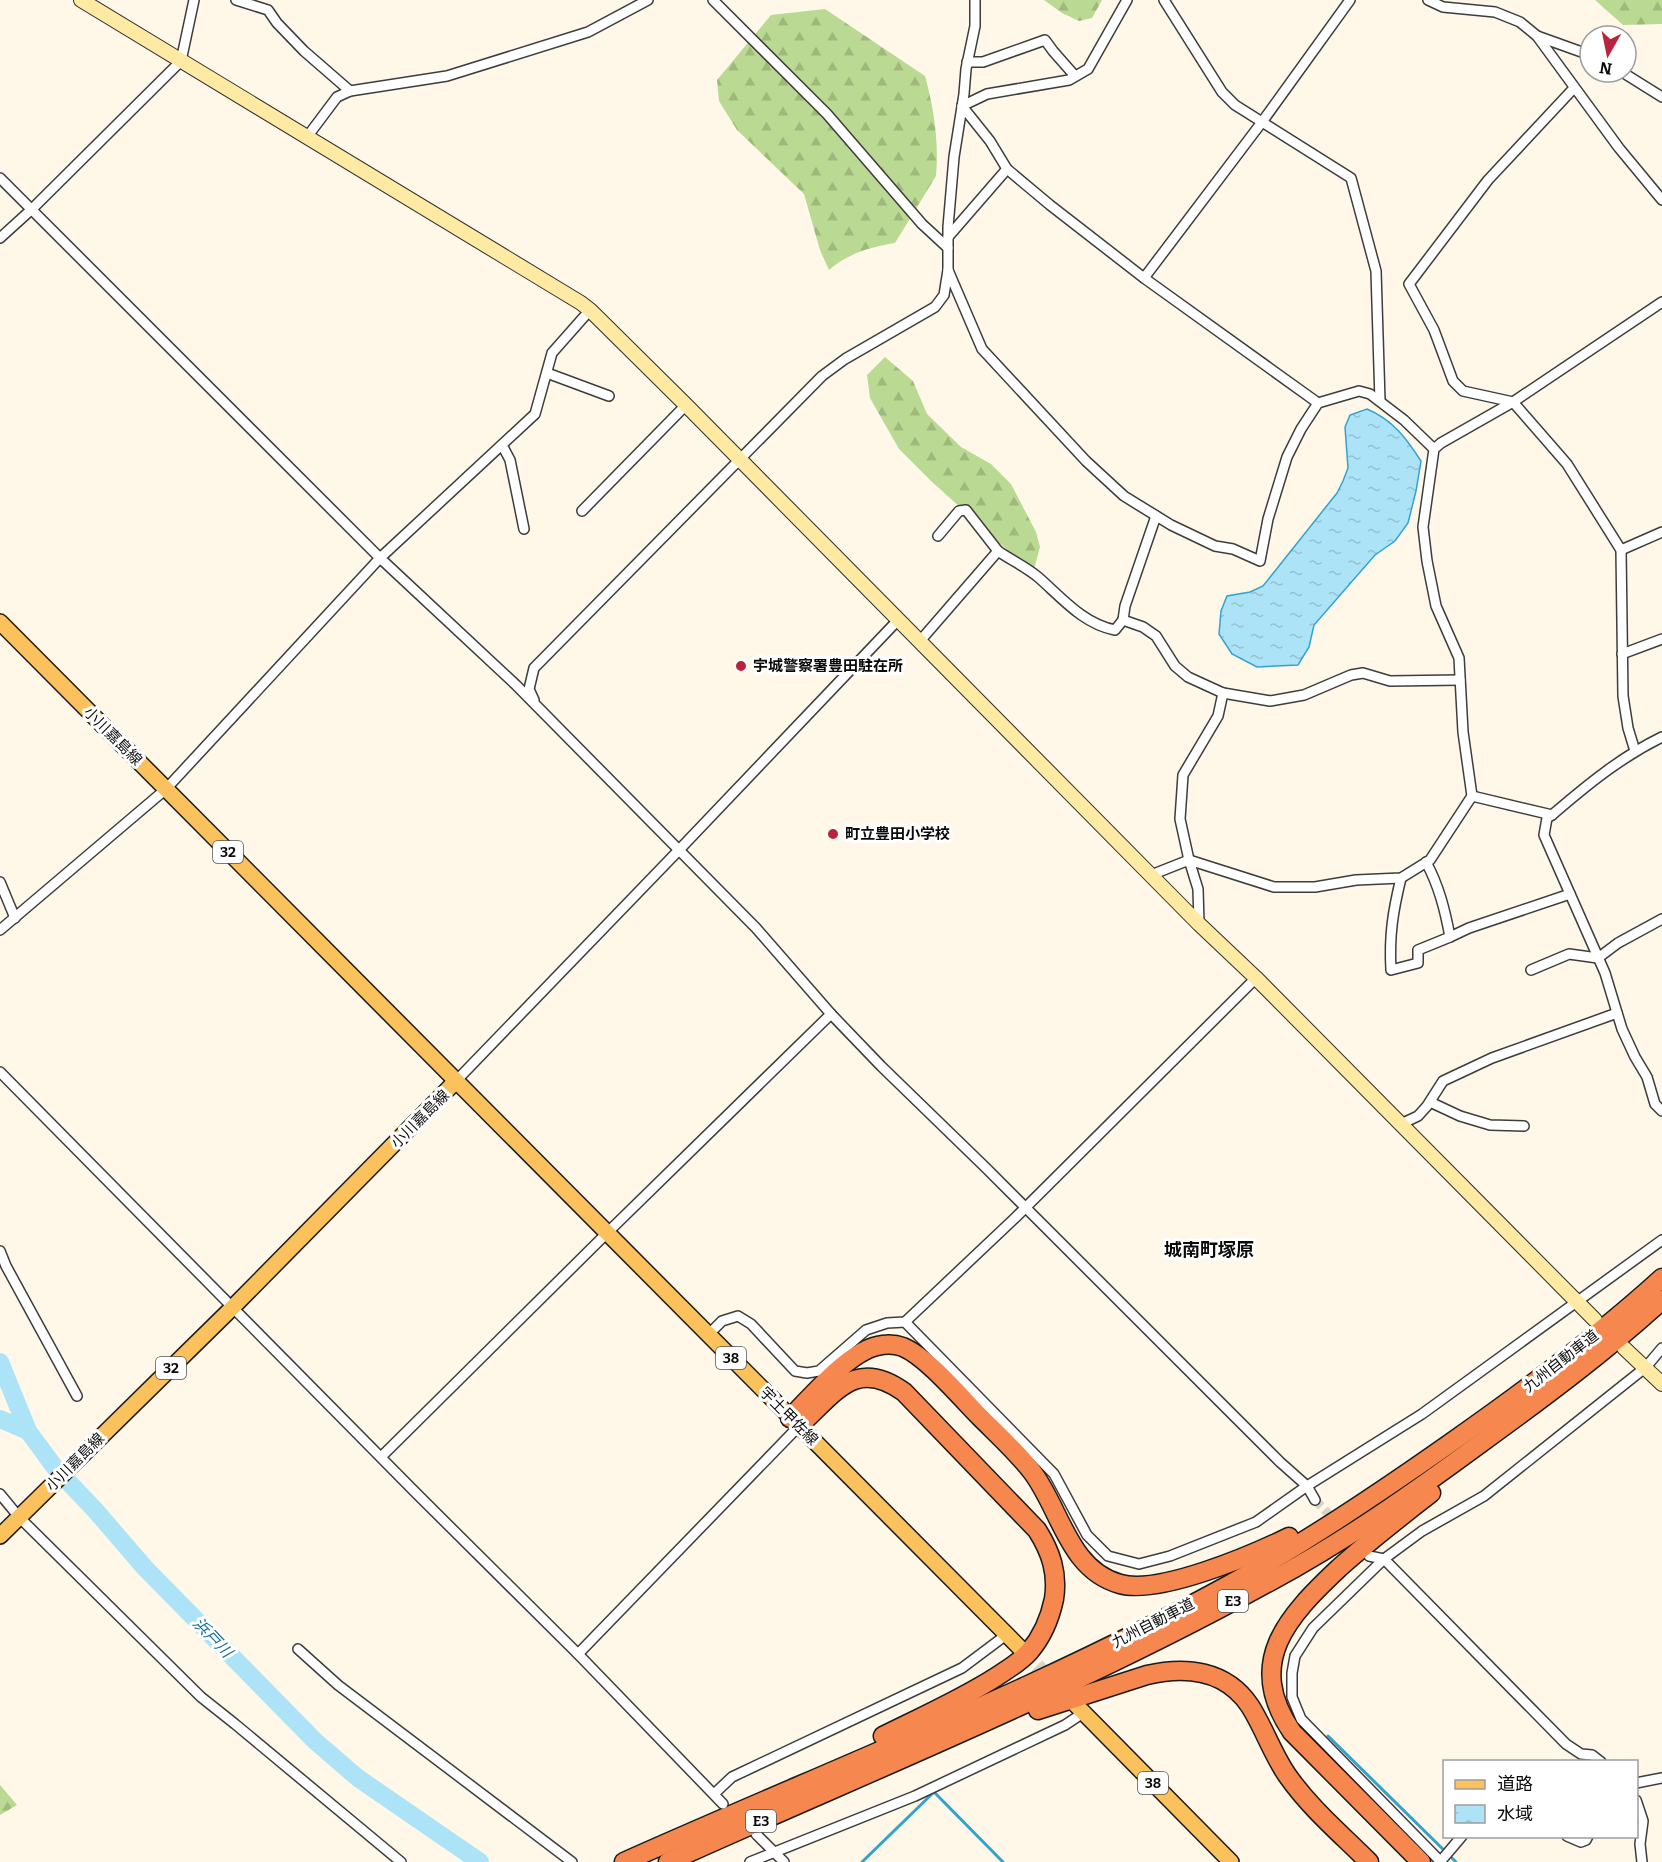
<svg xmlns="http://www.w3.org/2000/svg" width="1662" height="1862" viewBox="0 0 1662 1862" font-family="Bitter,'Noto Sans JP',serif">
<defs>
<pattern id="forest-firs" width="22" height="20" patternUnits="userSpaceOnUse" patternTransform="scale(1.5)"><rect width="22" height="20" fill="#bad992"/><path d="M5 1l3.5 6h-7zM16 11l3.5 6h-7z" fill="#9fb97d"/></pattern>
<pattern id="water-ripples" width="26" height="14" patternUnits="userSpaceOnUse" patternTransform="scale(1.5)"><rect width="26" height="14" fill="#ade3f6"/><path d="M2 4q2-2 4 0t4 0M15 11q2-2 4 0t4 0" fill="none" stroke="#94c1d2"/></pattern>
</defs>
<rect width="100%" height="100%" fill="#fff8e8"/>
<g fill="url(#forest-firs)">
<path d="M1044,0H1102L1092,18L1079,21L1062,13Z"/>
<path d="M1595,0H1662V24L1623,25Z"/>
<path d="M825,9L925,76C934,109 939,142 936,176L895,243C870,247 849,253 829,270L820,250L804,194L737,130L719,101L717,80L771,15Z"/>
<path d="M885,357L913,381L927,414L961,447L991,464L1011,484L1036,532L1040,547L1033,573L931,481L899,449L870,398L867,375Z"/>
<path d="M0,1785L17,1805L0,1815Z"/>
</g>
<path fill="url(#water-ripples)" stroke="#33a2ce" stroke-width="1.5" d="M1367,409C1393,420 1406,438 1421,461L1416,491L1408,523L1395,541L1375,555L1314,625L1309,647L1298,665L1257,667L1232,654L1219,634L1221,611L1227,596L1250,592L1263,586L1337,493L1343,481L1348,468L1345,427L1350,415Z"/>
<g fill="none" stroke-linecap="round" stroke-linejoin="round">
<g stroke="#33a2ce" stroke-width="3">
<path d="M1328,1736L1456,1862"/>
<path d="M862,1862L934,1792L1003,1862"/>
</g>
<g stroke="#ade3f6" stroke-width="18">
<path d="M0,1362L28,1431L56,1469L95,1510L145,1568L315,1741L358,1778L480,1862"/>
<path d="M0,1419L28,1431"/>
</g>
<path stroke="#dad4c7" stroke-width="9" stroke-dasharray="9 4.5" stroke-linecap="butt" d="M1315,1500L1351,1537"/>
<path stroke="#dad4c7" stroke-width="15" stroke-dasharray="15 8" stroke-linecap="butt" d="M1021,1649L1054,1684"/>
<g stroke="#3d3d3d" stroke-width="12">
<g id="street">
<path d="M236,0L268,10L277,23L304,51L350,91"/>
<path d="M713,0L827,114L922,224L948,248"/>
<path d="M1164,0L1222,92L1235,105L1351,178L1376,271L1380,401"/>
<path d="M1428,0L1443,7L1495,12L1520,22L1537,36L1619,148L1662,200"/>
<path d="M1537,36L1590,55"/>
<path d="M967,62H983L1045,40L1053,51L1075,76"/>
<path d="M1622,72L1662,97"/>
<path d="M1574,88L1488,180L1409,284L1434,330L1453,381L1463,391L1513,402L1567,464L1621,550L1623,696L1628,728L1635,751"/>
<path d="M962,106L990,141L1007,169L1050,205L1144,278L1318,403"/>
<path d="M962,106L987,94L1069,80L1088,69L1127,0"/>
<path d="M307,137L337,97L350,91L447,76L588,32L648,0"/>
<path d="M0,178L380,558L516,685L756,928L831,1014L881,1066L986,1168L1280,1462L1307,1486L1315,1500"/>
<path d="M948,237L1007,169"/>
<path d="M0,238L32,209L181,61L194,0"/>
<path d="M948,270L982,349L1086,461L1124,496L1171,525L1215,546L1233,549L1260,561L1268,519L1287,457L1301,429L1318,403L1359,391L1370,394L1404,420L1434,449"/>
<path d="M1144,278L1262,122L1350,0"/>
<path d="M547,373L609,396"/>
<path d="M502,445L510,460L524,529"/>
<path d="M582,511L686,405"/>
<path d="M1156,516L1125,606L1123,620L1143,627L1156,636L1175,666L1188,677L1223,693L1218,716L1183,775L1180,819L1189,860L1198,889L1199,924"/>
<path d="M938,536L959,511L966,510L998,551"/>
<path d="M1621,550L1662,532"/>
<path d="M920,641L998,551C1011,560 1026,567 1038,577C1061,597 1083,624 1115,630L1123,620"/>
<path d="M1622,654L1662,639"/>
<path d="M1223,693L1270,701L1304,695L1351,675L1363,673L1390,681L1460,680"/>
<path d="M534,700L529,689L534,668L822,376L845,359L935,307L944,295L948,270V227L954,157L964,94L966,69L975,26V0"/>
<path d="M1662,737C1621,757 1587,785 1552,815L1547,818L1544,835L1605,973L1622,1029L1635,1057L1647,1077L1655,1104L1662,1111"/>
<path d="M1472,796L1552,815"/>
<path d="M1426,862C1439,886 1445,910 1450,937L1469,928L1570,894"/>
<path d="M1151,875L1189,860L1274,887H1315L1356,880L1401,878L1430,860L1472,796L1463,732L1459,658L1436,606L1427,561L1423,527L1434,449L1441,443L1513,402L1662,302"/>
<path d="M1401,878C1393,911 1389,935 1391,970L1418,963V950L1450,937"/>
<path d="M0,882L15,918"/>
<path d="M0,930L166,789L380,558L535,414L552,353L590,310"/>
<path d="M1531,970L1569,954L1598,958L1618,943L1662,919"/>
<path d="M0,1072L417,1494L578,1654L723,1804"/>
<path d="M456,1081L678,851L899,619"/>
<path d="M1430,1102L1460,1116L1490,1125L1524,1126"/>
<path d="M1401,1124L1418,1116L1427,1106L1443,1081L1492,1058L1617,1013"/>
<path d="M0,1251L6,1266L77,1396"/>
<path d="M905,1322L1054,1474L1087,1535L1108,1556L1139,1564L1170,1556L1256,1522L1307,1486L1422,1414L1662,1240"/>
<path d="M708,1335L722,1321L738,1316L751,1324L795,1371L807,1373L819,1371L866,1330L887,1323L905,1322L1016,1217L1256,978"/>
<path d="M381,1457L607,1233L831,1014"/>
<path d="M0,1494L19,1517L201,1697L235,1724L401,1862"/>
<path d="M1369,1556L1384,1559L1566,1744L1581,1754L1592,1755L1601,1762"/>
<path d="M298,1649L338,1685L572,1862"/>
<path d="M578,1654L799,1426"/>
<path d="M1636,1783L1662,1778"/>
<path d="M714,1794L732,1777L962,1668L1006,1635"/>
<path d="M1636,1800L1643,1821L1640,1844L1642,1862"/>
<path d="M756,1834L784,1862"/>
<path d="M1567,1836L1581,1842L1586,1840L1588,1836"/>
<path d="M750,1862L915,1796L1065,1725L1083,1713"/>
<path d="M1440,1862L1462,1836"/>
<path d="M1441,1862L1301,1719L1292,1697V1673L1295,1656L1313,1628L1384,1559L1422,1531L1484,1496L1646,1367L1662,1348"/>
</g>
</g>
<g stroke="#2c2c2c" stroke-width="16">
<g id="secondary">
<path d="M81,0L581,303L590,310L686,405L1199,924L1256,978L1595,1320"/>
<path d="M1624,1348L1662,1384"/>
</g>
</g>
<g stroke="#1b1b1b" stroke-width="18">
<g id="primary">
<path d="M0,622L1021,1649"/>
<path d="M0,1536L233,1307L456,1081"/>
<path d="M1075,1704L1231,1862"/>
</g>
</g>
<g stroke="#1b1b1b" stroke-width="21">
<g id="highway">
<path d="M790,1418C811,1397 849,1352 877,1346C885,1344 895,1344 903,1347C927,1357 961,1398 980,1417C998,1435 1018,1453 1033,1473C1061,1511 1069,1570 1120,1584C1159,1595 1252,1555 1289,1537"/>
<path d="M805,1420C838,1389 858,1359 904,1392L1037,1530C1051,1552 1058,1573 1054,1599C1050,1618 1042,1637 1029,1652C1020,1662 1008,1669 996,1677C960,1700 921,1717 883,1736"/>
<path d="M1038,1710L1147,1675C1186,1666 1226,1670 1250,1706C1264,1728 1272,1753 1287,1775C1310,1808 1341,1834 1369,1862"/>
<path d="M624,1862C834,1768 1051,1685 1252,1572C1320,1533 1385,1489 1449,1444C1522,1393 1595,1339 1662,1278"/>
<path d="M668,1862C870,1771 1075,1689 1269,1582C1344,1542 1413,1493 1481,1443C1543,1398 1605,1352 1662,1300"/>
<path d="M1421,1862L1292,1732C1244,1662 1288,1616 1339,1568C1369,1541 1400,1517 1431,1493"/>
</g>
</g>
<use href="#street" stroke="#fff" stroke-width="9"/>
<use href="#secondary" stroke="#ffeaa3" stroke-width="14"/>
<use href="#primary" stroke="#fac15d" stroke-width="15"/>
<use href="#highway" stroke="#f6884f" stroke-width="18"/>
</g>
<g fill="#ba233b" stroke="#fff" stroke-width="2">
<circle cx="741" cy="666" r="6"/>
<circle cx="833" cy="834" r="6"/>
</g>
<g text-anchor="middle" stroke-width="6" stroke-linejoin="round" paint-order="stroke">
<g fill="#fff" stroke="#545454" stroke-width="1.5">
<rect x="213" y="841" width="30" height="22" rx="4.5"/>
<rect x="716" y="1347" width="30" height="22" rx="4.5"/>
<rect x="156" y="1357" width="30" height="22" rx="4.5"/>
<rect x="1218" y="1590" width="30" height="22" rx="4.5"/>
<rect x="1138" y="1772" width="30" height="22" rx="4.5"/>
<rect x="746" y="1810" width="30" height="22" rx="4.5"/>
</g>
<g font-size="14" font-weight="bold" fill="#0a0a0a">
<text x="228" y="857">32</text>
<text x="731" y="1363">38</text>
<text x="171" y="1373">32</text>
<text x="1233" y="1606">E3</text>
<text x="1153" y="1788">38</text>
<text x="761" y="1826">E3</text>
</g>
<g font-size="15" font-weight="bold" fill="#0a0a0a" stroke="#fff" text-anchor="start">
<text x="753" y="671">宇城警察署豊田駐在所</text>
<text x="845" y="839">町立豊田小学校</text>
</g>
<g font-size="15" fill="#0a0a0a" stroke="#fff">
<text transform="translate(113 736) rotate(45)" y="5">小川嘉島線</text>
<text transform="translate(420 1119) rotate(-45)" y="5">小川嘉島線</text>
<text transform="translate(1561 1361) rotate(-38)" y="5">九州自動車道</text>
<text transform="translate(789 1416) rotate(45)" y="5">宇土甲佐線</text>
<text transform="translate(75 1462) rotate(-45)" y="5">小川嘉島線</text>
<text transform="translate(1153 1623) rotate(-27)" y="5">九州自動車道</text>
</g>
<g font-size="16" font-style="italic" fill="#14709c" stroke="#fff">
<text transform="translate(213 1637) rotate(46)" y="6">浜戸川</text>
</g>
<g font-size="18" font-weight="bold" fill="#0a0a0a" stroke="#fff">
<text x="1209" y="1256">城南町塚原</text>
</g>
</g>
<rect x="1443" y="1760" width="195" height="78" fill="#ffffff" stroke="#9d9d9d" stroke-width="1.5"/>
<rect x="1455" y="1780" width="30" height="9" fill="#fac15d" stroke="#9d9d9d" stroke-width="1.5"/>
<text x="1497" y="1790" font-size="18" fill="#0a0a0a">道路</text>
<rect x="1455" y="1805" width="30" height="18" fill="url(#water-ripples)" stroke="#9d9d9d" stroke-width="1.5"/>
<text x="1497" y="1820" font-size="18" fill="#0a0a0a">水域</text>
<g transform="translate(1608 54) rotate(189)"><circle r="28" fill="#ffffff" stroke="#9d9d9d" stroke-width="1.5"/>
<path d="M0-4.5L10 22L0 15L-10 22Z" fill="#ba233b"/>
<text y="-9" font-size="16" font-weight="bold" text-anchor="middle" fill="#0a0a0a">N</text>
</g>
</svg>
